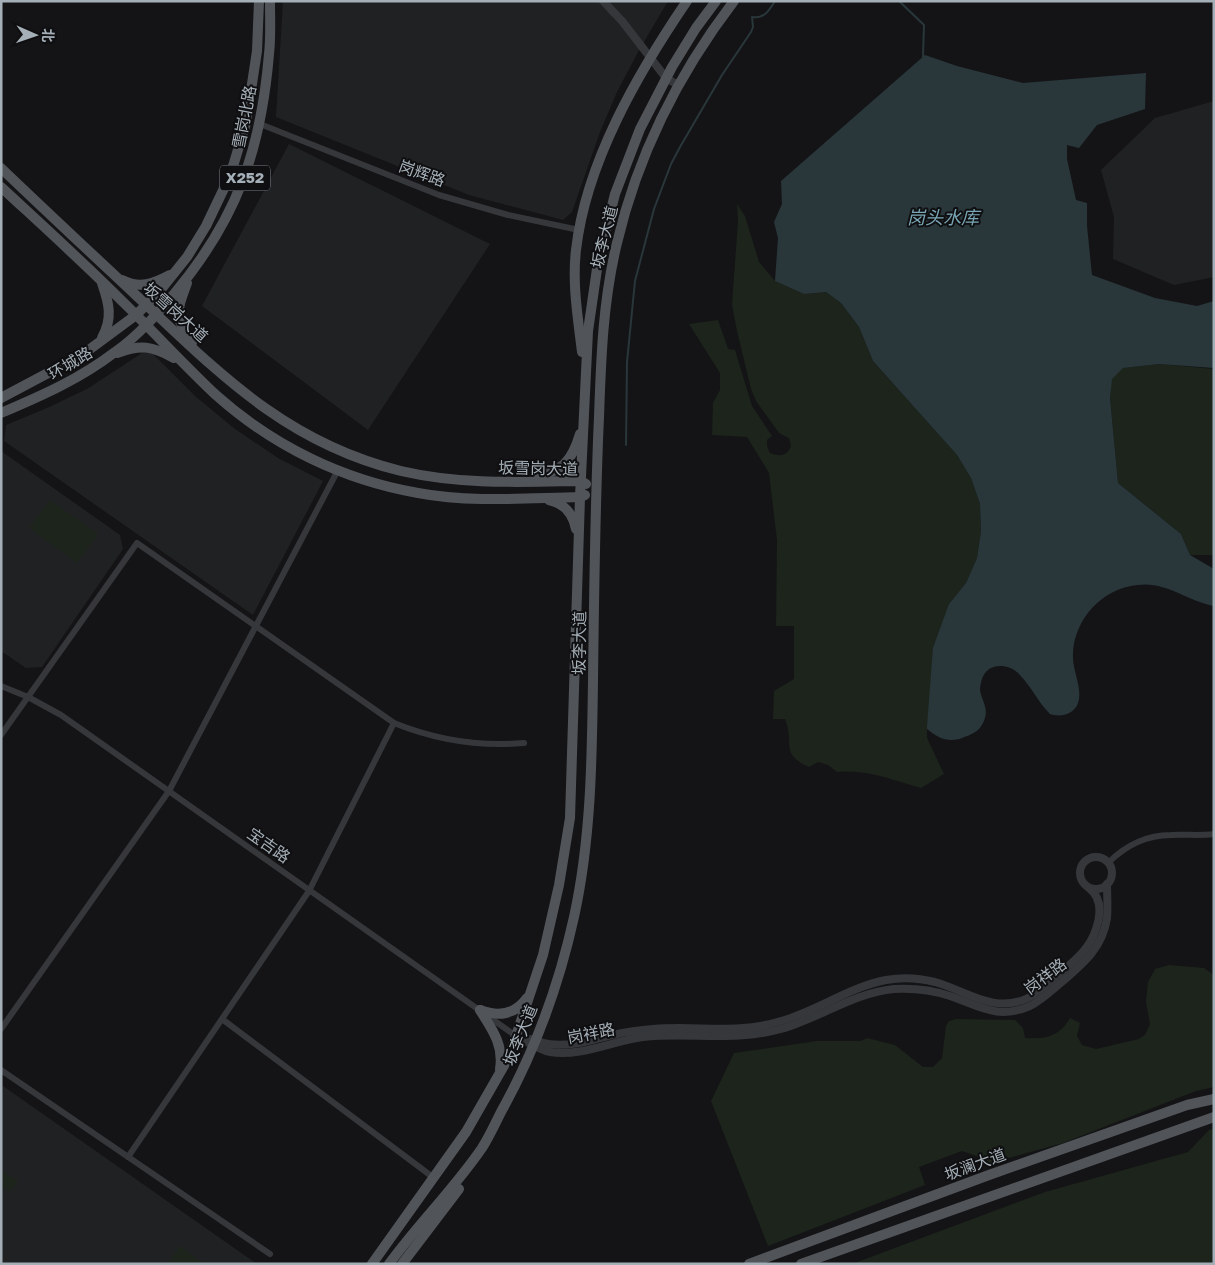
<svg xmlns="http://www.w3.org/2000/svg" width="1215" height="1265" viewBox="0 0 1215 1265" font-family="'Golos Text','Noto Sans SC',sans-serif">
<rect width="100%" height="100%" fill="#141416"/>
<g fill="#202123">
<path d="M283,1H668L637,54L617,92L600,132L572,212L563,220L469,195L276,117Z"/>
<path d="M1214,101V277L1174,285L1113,259L1114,217L1101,170L1155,118Z"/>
<path d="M289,144L490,244L368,430L202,306Z"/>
<path d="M148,349L195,396L235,429L278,458L323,481L253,615L4,441L6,425L47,408L87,389Z"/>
<path d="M1,451L120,535L123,549L42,667L26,668L1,651Z"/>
<path d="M3,1086L257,1264H1V1087Z"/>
</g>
<g fill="#1c241c">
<path d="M737,204L745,216L759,262L775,281L804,294L826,292L841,303L859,327L873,361L957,455L971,478L980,504L981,531L977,558L966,583L949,604L927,726V738L944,774L921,788C893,780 866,769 837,772L828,765L818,762L809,767C779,754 795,743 785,719H773L774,691L794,679V626H776L777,540L769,473L747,437L712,435L713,403L720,390V373L689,324L718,320L728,349L735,350L752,406L772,436L767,440V446L770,453C780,457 787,456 791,446L789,438L779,433L756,401L751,389L737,331L732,305L738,221Z"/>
<path d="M1159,364L1214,369V555H1190L1181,534L1118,483L1110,398L1111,379L1123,368Z"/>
<path d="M50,500L98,534L77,563L29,528Z"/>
<path d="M1169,965L1204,968L1214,975V1087L1196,1091L1063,1143L984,1165L980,1157L962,1151L919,1167L925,1185L768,1246L711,1101L734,1053L817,1041H861L867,1038L895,1045L923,1067H933L942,1058L946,1026L949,1021L956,1019L1015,1020L1023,1028L1025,1038C1046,1039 1059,1037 1070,1018L1080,1023L1077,1036L1082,1045L1096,1049L1139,1039L1145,1035L1150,1024L1146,1002L1148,982L1155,969Z"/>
<path d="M1214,1129V1264H852L1045,1192L1188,1152L1209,1130Z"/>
<path d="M1,1170L18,1181L10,1192L1,1186Z"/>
<path d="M180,1246L204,1264H167Z"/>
</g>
<path fill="#29373b" d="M925,55L957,66L1023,83L1146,73L1145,109L1097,125L1079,148L1067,145V159L1076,200L1087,203V226L1092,275L1155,298L1197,306L1214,301V368L1159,364L1123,368L1112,379L1110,398L1118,483L1181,534L1190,555L1214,569V606C1187,601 1166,581 1137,585C1103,588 1074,619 1073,654C1072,669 1081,684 1079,699C1077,714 1061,718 1050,714C1038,702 1031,686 1019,674C1009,663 987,662 982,679C981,682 980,687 980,690C982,702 990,709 983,723C979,732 970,735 962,738C948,743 938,738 927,729V726L933,648L949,604L966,583L977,558L981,531L980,504L971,478L957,455L873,361L859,327L841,303L826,292L804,294L775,281L778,238L774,222L782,204L781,181Z"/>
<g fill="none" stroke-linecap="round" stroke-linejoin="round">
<g stroke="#29373b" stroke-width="2">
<path d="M899,1L924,25L923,57"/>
<path d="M626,445L627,362L635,281L654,209L671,164L680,147L722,75L751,32L753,27L752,17C764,19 769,11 775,1"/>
</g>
<g stroke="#35373b" stroke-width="6">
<path d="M260,124L439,195L508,215L579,230"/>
<path d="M1,686L28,697L61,715L516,1036"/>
<path d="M1,735L137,543L394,723C436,740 478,747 524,743"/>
<path d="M1108,863C1125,846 1146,835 1171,835C1185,834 1199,836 1214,834"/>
<path d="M222,1019L434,1178"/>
<path d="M1,1029L169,791L338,470"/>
<path d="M1,1070L270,1254"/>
<path d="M128,1157L309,891L394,723"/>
</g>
<g stroke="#35373b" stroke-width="8">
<path d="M603,1L622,21L666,78L678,85"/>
<circle cx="1096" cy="873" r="16"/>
<path d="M516,1036C526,1041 539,1050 550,1052C581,1057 612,1041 643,1037C690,1032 734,1042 781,1029C820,1018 853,993 894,989C913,988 932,990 950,996C980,1006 997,1020 1030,1006C1042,1000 1052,990 1063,981C1084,963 1103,947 1107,918C1108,907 1107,895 1107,884"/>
<path d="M531,1039C537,1041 543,1043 549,1044C571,1047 591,1040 612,1035C626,1032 639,1030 653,1029C698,1025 735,1035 781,1021C817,1011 849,987 886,980C902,977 919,978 935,982C967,991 994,1014 1028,998C1040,992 1049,983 1058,975C1074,961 1090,949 1096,929C1101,914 1102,898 1089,888"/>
</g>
<g stroke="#51555a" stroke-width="10">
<path d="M1,168C47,212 93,255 139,298C221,375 287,443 401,471C461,485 521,482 581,481L586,484"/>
<path d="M1,187C42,225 83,262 122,301C154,332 184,365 216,395C273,446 343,480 418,493C471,503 526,498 580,497L585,495"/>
<path d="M122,280C140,289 153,284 170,275"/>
<path d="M187,283C176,313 174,316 192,343"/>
<path d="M102,338C113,318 109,303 102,283"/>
<path d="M582,352C578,318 572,284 576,250C586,162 638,73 687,1"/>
<path d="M117,353C141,344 152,346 174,358"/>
<path d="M1,398L82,355L136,315L159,292L187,257L206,226L227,182L234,163L246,123L257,51L259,1"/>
<path d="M1,413C41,396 80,379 115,352C138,336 156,315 174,294C237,219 261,150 269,54C271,37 270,19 270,1"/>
<path d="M535,479C563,468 571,464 580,434"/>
<path d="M549,500C564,503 573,514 576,529"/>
<path d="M480,1010C492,1029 504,1045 500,1069"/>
<path d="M480,1010C498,1017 515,1015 527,998"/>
<path d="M372,1264L466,1132L509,1057L543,955L559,885L570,818L580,497L588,331L598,262L615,194L640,129L672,67L696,28L716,1"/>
<path d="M389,1264C418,1224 454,1189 482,1148C489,1137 495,1124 501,1112C535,1051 559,985 574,917C591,840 592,759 593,681C594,593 595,505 599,417C601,358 603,300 617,243C638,154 679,73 734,1"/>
<path d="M402,1264L459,1189"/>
<path d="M749,1264L989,1175L1187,1105L1214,1099"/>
<path d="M801,1264L1214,1117"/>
</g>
</g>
<g text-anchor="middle" stroke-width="4" stroke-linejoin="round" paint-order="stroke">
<rect fill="#0f0f11" stroke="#787f85" stroke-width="1" x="220" y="165.5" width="50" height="25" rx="4"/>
<g font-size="15" font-weight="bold" fill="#a5afb7">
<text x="245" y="183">X252</text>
</g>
<g font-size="16" fill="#a5afb7" stroke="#0f0f11">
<text transform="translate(244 117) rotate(-79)" y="6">雪岗北路</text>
<text transform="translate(422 173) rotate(20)" y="6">岗辉路</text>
<text transform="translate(604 237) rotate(-76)" y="6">坂李大道</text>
<text transform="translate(176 312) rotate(42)" y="6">坂雪岗大道</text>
<text transform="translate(70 363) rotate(-31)" y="6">环城路</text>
<text transform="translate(538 468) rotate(1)" y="6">坂雪岗大道</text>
<text transform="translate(579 643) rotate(-89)" y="6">坂李大道</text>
<text transform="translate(269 845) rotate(35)" y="6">宝吉路</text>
<text transform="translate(1045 976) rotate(-37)" y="6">岗祥路</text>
<text transform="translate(591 1033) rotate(-11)" y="6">岗祥路</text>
<text transform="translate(520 1035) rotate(-68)" y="6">坂李大道</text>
<text transform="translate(975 1164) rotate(-20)" y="6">坂澜大道</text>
</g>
<g font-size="18" font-style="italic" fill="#79a6b5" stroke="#0f0f11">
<text x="943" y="224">岗头水库</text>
</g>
</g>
<rect width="1215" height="1265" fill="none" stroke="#a5afb7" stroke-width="5"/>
<g transform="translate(35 35) rotate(92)" stroke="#0f0f11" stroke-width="4" paint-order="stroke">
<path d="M0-4L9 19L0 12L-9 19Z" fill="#a5afb7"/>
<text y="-8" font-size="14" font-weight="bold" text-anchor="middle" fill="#a5afb7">北</text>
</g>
</svg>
